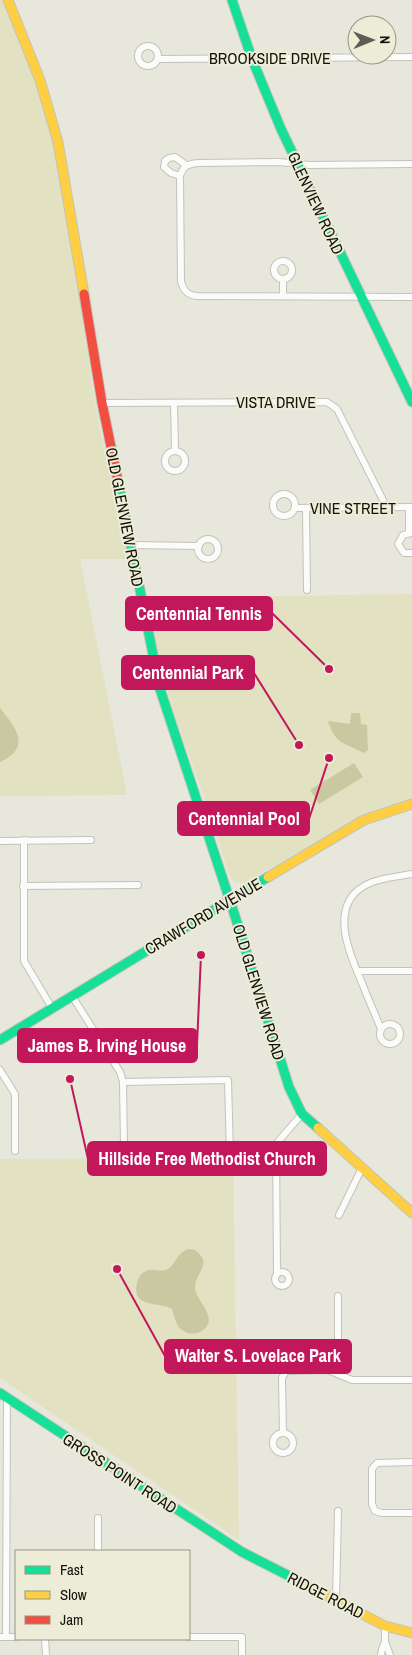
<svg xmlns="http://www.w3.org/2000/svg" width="412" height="1655" viewBox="0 0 412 1655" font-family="'Archivo Narrow',sans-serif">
<rect width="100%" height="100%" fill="#e7e7dc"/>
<g fill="#e2e1c2">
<path d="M0,0H3C24,44 42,90 53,138C71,213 78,293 90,370C99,433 115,496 128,559H80L127,795L0,796Z"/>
<path d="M412,594V799L365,815L247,881L242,883L234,882L229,874L198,780L173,710L166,685L146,598Z"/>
<path d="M233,1158L239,1540L0,1378V1159Z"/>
</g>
<g fill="#c9c8a0">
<path d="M0,708C15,727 33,747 0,762Z"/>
<path d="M351,713H360L361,724L367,725L368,750L364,753C343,742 336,745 328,721L350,724Z"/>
<path d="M354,763L363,777L319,804L310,790Z"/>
<path d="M188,1249L195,1250C214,1265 195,1271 195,1288C196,1302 222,1319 200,1332C192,1336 180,1332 177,1324C174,1319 174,1314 172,1309C159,1301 131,1309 137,1283C138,1278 141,1273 146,1271C152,1268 160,1272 166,1270C176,1266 174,1255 188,1249Z"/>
</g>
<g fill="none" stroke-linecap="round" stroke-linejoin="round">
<g stroke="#c3c3ba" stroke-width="8">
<g id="street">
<circle cx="148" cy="56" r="10"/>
<path d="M158,59L412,57"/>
<path d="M412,164L309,165L279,162L198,163C188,164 183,166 180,176L181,281C183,290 187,295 197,296L412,297"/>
<path d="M180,176L171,173L164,167L165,161L169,158L175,157L186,165"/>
<circle cx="283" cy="270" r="9"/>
<path d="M283,279V296"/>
<path d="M102,403L327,402L337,409L387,508"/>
<path d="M174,403L175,450"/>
<circle cx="175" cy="461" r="10"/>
<circle cx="284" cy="505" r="11"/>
<path d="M409,507V533"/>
<path d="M295,508L412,507"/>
<path d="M306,508L307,590"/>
<path d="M412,533L403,535L398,544L404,553H412"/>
<circle cx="208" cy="549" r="10"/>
<path d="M131,545L199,546"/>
<path d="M24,840V961L52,1008"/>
<path d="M0,841L91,840"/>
<path d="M23,886L138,885"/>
<path d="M357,971H412"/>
<path d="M72,996L120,1072L123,1082L124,1147"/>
<circle cx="390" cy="1034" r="10"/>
<path d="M381,1029C375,1014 368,999 362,983C350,955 328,907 364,886C378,878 396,877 412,874"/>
<path d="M0,1070L15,1094V1151"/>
<path d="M123,1082L228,1080L230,1155"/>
<path d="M339,1215L362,1168"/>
<circle cx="282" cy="1279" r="7"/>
<path d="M277,1274L276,1144L302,1114"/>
<path d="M338,1296V1373"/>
<circle cx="283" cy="1443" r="10"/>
<path d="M283,1433L282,1378L286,1371L328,1370L352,1380H412"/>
<path d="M412,1462L377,1463L372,1469V1504L375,1511L382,1513H412"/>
<path d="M98,1518V1551"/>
<path d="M336,1601L338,1511"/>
<path d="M385,1626V1642L390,1655"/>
<path d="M0,1637H16"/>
<path d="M6,1637L7,1398"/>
<path d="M189,1637H242V1655"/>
<path d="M45,1639L46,1655"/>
<path d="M381,1655L382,1649L385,1642"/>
</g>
</g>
<g stroke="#c3c3ba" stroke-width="11">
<g id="fast">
<path d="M232,0L252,59L281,129L412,402"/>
<path d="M118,481L160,689L234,913L289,1087L302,1114L318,1128"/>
<path d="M0,1040L268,877"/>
<path d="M0,1393L242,1552L297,1580"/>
</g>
</g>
<g stroke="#c3c3ba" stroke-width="11">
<g id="slow">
<path d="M8,0L40,80L58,142L84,294"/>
<path d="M268,877L364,820L412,804"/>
<path d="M318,1128L412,1213"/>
<path d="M297,1580L385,1626L412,1633"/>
</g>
</g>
<g stroke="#c3c3ba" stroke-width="11">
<path id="jam" d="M84,294L102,403L118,481"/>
</g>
<use href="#street" stroke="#fbfbfa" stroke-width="6"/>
<use href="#fast" stroke="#16e098" stroke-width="9"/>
<use href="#slow" stroke="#ffcf43" stroke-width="9"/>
<use href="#jam" stroke="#f24e42" stroke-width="9"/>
</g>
<g text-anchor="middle" stroke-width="4" stroke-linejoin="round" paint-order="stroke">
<g font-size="16" fill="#13130c" stroke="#ececd7">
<text x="270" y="64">BROOKSIDE DRIVE</text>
<text transform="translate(316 203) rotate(65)" y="6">GLENVIEW ROAD</text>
<text x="276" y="408">VISTA DRIVE</text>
<text x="353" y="514">VINE STREET</text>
<text transform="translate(125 517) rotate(79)" y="6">OLD GLENVIEW ROAD</text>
<text transform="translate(203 916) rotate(-31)" y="6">CRAWFORD AVENUE</text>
<text transform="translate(259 992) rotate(73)" y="6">OLD GLENVIEW ROAD</text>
<text transform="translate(120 1473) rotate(33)" y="6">GROSS POINT ROAD</text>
<text transform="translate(326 1595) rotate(27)" y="6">RIDGE ROAD</text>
</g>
</g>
<path fill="none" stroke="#c2185b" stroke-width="2" d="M329 669L272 613M299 745L254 673M329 758L309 819M201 955L197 1045M70 1079L88 1159M117 1269L165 1356"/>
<g fill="#c2185b" stroke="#ececd7" stroke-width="2">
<circle cx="329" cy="669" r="5"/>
<circle cx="299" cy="745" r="5"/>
<circle cx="329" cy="758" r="5"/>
<circle cx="201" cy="955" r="5"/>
<circle cx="70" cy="1079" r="5"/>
<circle cx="117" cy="1269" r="5"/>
</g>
<g fill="#c2185b" stroke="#c2185b" stroke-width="2">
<rect x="126" y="597" width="146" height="33" rx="5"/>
<rect x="122" y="656" width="132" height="33" rx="5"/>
<rect x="178" y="802" width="131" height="33" rx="5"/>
<rect x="18" y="1029" width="179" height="33" rx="5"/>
<rect x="88" y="1142" width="238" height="33" rx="5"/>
<rect x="165" y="1340" width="186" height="33" rx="5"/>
</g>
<g font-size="18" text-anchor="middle" font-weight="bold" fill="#fff">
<text x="199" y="620">Centennial Tennis</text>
<text x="188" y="679">Centennial Park</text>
<text x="244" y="825">Centennial Pool</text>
<text x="107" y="1052">James B. Irving House</text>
<text x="207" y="1165">Hillside Free Methodist Church</text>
<text x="258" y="1362">Walter S. Lovelace Park</text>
</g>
<rect x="15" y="1550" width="175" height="90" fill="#ececd7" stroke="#959586"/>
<rect x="25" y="1566" width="25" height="8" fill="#16e098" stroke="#959586"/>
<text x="60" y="1575" font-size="15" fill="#13130c">Fast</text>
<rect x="25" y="1591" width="25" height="8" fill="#ffcf43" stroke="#959586"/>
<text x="60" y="1600" font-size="15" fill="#13130c">Slow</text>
<rect x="25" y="1616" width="25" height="8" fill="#f24e42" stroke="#959586"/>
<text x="60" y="1625" font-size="15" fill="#13130c">Jam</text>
<g transform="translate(372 40) rotate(89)"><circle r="24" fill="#ececd7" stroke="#959586"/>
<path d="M0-4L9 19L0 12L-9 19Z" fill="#5d5d55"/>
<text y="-8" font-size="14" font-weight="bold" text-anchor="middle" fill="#13130c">N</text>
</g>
</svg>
